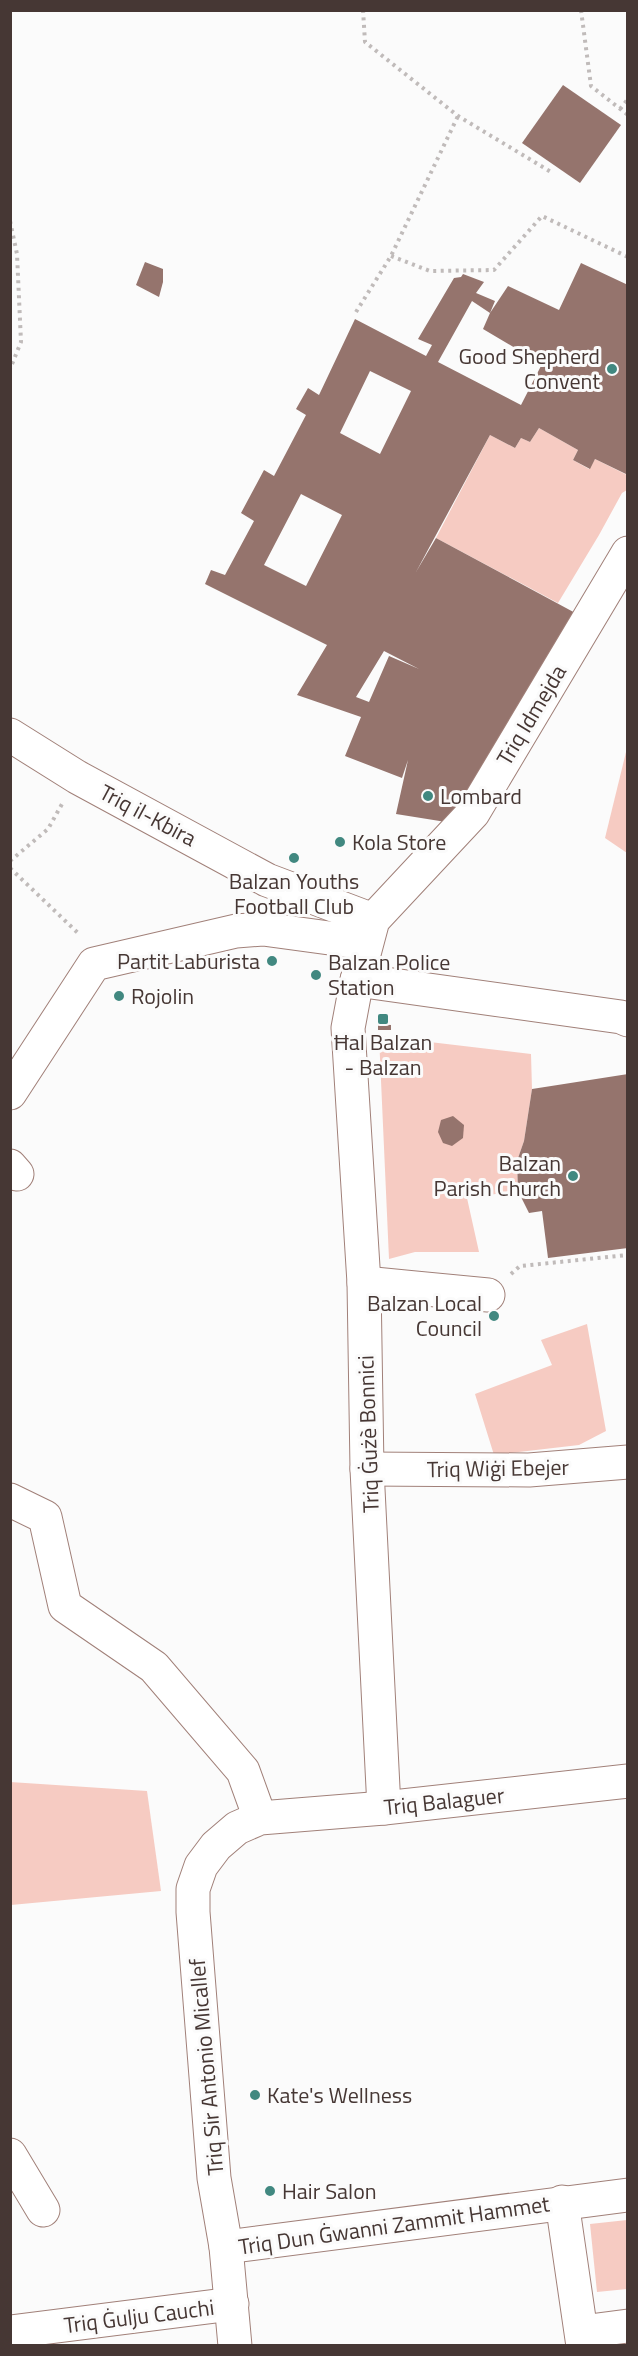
<svg xmlns="http://www.w3.org/2000/svg" width="638" height="2356" font-family="'Titillium Web',sans-serif">
	<style>
		.green { fill: #f6cbc2 }
		.building { fill: #95746d; fill-rule: evenodd }
		.lines { fill: none; stroke-linecap: round; stroke-linejoin: round }
		.minor-casing { stroke: #a18079; stroke-width: 35 }
		.path { stroke: #c0bbba; stroke-width: 4; stroke-dasharray: 3 4.5; stroke-linecap: butt }
		.minor { stroke: #fff; stroke-width: 33 }
		.poi-dot { fill: #418880; stroke: #fbfbfb; stroke-width: 2 }
		.labels { text-anchor: middle; dominant-baseline: central; stroke-width: 6; stroke-linejoin: round; paint-order: stroke }
		.poi-label { font-size: 22px; fill: #463734; stroke: #fbfbfb; text-anchor: start }
		.street-label { font-size: 22px; fill: #463734; stroke: #fbfbfb }
	</style>
	<rect width="100%" height="100%" fill="#fbfbfb"/>
	<!-- green -->
	<g class="green">
		<path d="M539,428L578,450L573,460L589,469L595,459L627,475V490L622,493L599,535L558,603L436,538L490,435L515,448L521,438L530,442Z"/>
		<path d="M627,748V853L605,838Z"/>
		<path d="M379,1036L531,1054L532,1089L524,1141L517,1161L518,1191L467,1198L479,1252H415L389,1259Z"/>
		<path d="M587,1324L606,1431L579,1445L494,1455L475,1394L552,1365L541,1340Z"/>
		<path d="M10,1782L147,1791L161,1891L11,1905Z"/>
		<path d="M627,2220V2289L597,2292L590,2224Z"/>
	</g>
	<!-- building -->
	<g class="building">
		<path d="M563,85L621,125L580,183L522,143Z"/>
		<path d="M145,262L163,269V282L159,297L136,285Z"/>
		<path d="M581,263L628,285V475L595,459L590,469L573,460L578,450L539,428L530,442L521,438L515,448L490,435L416,572L436,538L579,615L495,765L446,822L396,814L408,760L402,778L345,756L361,717L297,695L327,645L205,584L211,570L225,575L254,521L241,513L264,470L274,476L306,415L296,409L308,388L319,395L355,319L426,356L432,345L418,339L454,278L461,277L463,274L484,282L476,293L495,301L490,313L472,301L438,362L521,405L542,364L483,329L490,313L508,286L559,310ZM370,371L411,391L380,454L340,433ZM301,494L342,515L306,586L264,565ZM384,651L419,669L389,656L369,702L356,697Z"/>
		<path d="M378,1024L391,1025V1030H378Z"/>
		<path d="M628,1074V1248L548,1258L542,1211L529,1213L518,1191L517,1161L524,1141L532,1089Z"/>
		<path d="M453,1116L464,1125L463,1138L452,1146L443,1143L438,1132L441,1120Z"/>
	</g>
	<g class="lines">
		<defs>
			<g id="minor">
				<path d="M10,735L77,777L267,880L373,920"/>
				<path d="M357,980L621,1017L628,1020"/>
				<path d="M10,1093L94,964L236,931L263,929L366,943"/>
				<path d="M10,1166L17,1174"/>
				<path d="M364,1283L488,1295"/>
				<path d="M367,1469L529,1470L628,1462"/>
				<path d="M10,1500L45,1517L65,1606L154,1667L243,1771L260,1818"/>
				<path d="M384,1808L367,1469L364,1283L348,1028L357,980L373,920L473,813L628,553"/>
				<path d="M10,2155L43,2210"/>
				<path d="M562,2202L583,2346"/>
				<path d="M226,2247L628,2195"/>
				<path d="M10,2332L232,2304"/>
				<path d="M582,2332L628,2326"/>
				<path d="M235,2346L226,2247L214,2178L193,1912V1889L201,1866L216,1846L237,1828L260,1818L384,1808L628,1781"/>
			</g>
		</defs>
		<!-- minor casing -->
		<use href="#minor" class="minor-casing"/>
		<!-- path -->
		<g class="path">
			<path d="M363,10L365,42L458,116L551,172"/>
			<path d="M581,10L591,86L628,115"/>
			<path d="M620,109L628,99"/>
			<path d="M10,221L17,254L21,342L10,369"/>
			<path d="M391,256L430,271L494,270L542,216L628,257"/>
			<path d="M356,312L391,256L458,116"/>
			<path d="M10,861L48,829L62,804"/>
			<path d="M10,868L80,935"/>
			<path d="M511,1274L520,1266L628,1255"/>
		</g>
		<!-- minor -->
		<use href="#minor" class="minor"/>
	</g>
	<!-- markers -->
	<g class="poi-dot">
		<circle cx="612" cy="369" r="6"/>
		<circle cx="428" cy="796" r="6"/>
		<circle cx="340" cy="842" r="6"/>
		<circle cx="294" cy="858" r="6"/>
		<circle cx="272" cy="961" r="6"/>
		<circle cx="316" cy="975" r="6"/>
		<circle cx="119" cy="996" r="6"/>
		<rect x="377" y="1013" width="12" height="12" rx="3"/>
		<circle cx="573" cy="1176" r="6"/>
		<circle cx="494" cy="1316" r="6"/>
		<circle cx="255" cy="2095" r="6"/>
		<circle cx="270" cy="2191" r="6"/>
	</g>
	<g class="labels">
		<!-- poi labels -->
		<g class="poi-label">
			<text x="600" y="356" text-anchor="end">Good Shepherd<tspan x="600" dy="25">Convent</tspan></text>
			<text x="440" y="796">Lombard</text>
			<text x="352" y="842">Kola Store</text>
			<text x="294" y="881" text-anchor="middle">Balzan Youths<tspan x="294" dy="25">Football Club</tspan></text>
			<text x="260" y="961" text-anchor="end">Partit Laburista</text>
			<text x="328" y="962">Balzan Police<tspan x="328" dy="25">Station</tspan></text>
			<text x="131" y="996">Rojolin</text>
			<text x="383" y="1042" text-anchor="middle">Ħal Balzan<tspan x="383" dy="25">- Balzan</tspan></text>
			<text x="561" y="1163" text-anchor="end">Balzan<tspan x="561" dy="25">Parish Church</tspan></text>
			<text x="482" y="1303" text-anchor="end">Balzan Local<tspan x="482" dy="25">Council</tspan></text>
			<text x="267" y="2095">Kate's Wellness</text>
			<text x="282" y="2191">Hair Salon</text>
		</g>
		<!-- street labels -->
		<g class="street-label">
			<text transform="translate(531 715) rotate(-59)">Triq Idmejda</text>
			<text transform="translate(148 815) rotate(28)">Triq il-Kbira</text>
			<text transform="translate(368 1434) rotate(-92)">Triq Ġużè Bonnici</text>
			<text transform="translate(498 1468) rotate(-1)">Triq Wiġi Ebejer</text>
			<text transform="translate(444 1801) rotate(-6)">Triq Balaguer</text>
			<text transform="translate(206 2067) rotate(-95)">Triq Sir Antonio Micallef</text>
			<text transform="translate(394 2225) rotate(-8)">Triq Dun Ġwanni Zammit Hammet</text>
			<text transform="translate(139 2316) rotate(-7)">Triq Ġulju Cauchi</text>
		</g>
	</g>
	<!-- border -->
	<rect width="638" height="2356" fill="none" stroke="#463734" stroke-width="24"/>
</svg>
